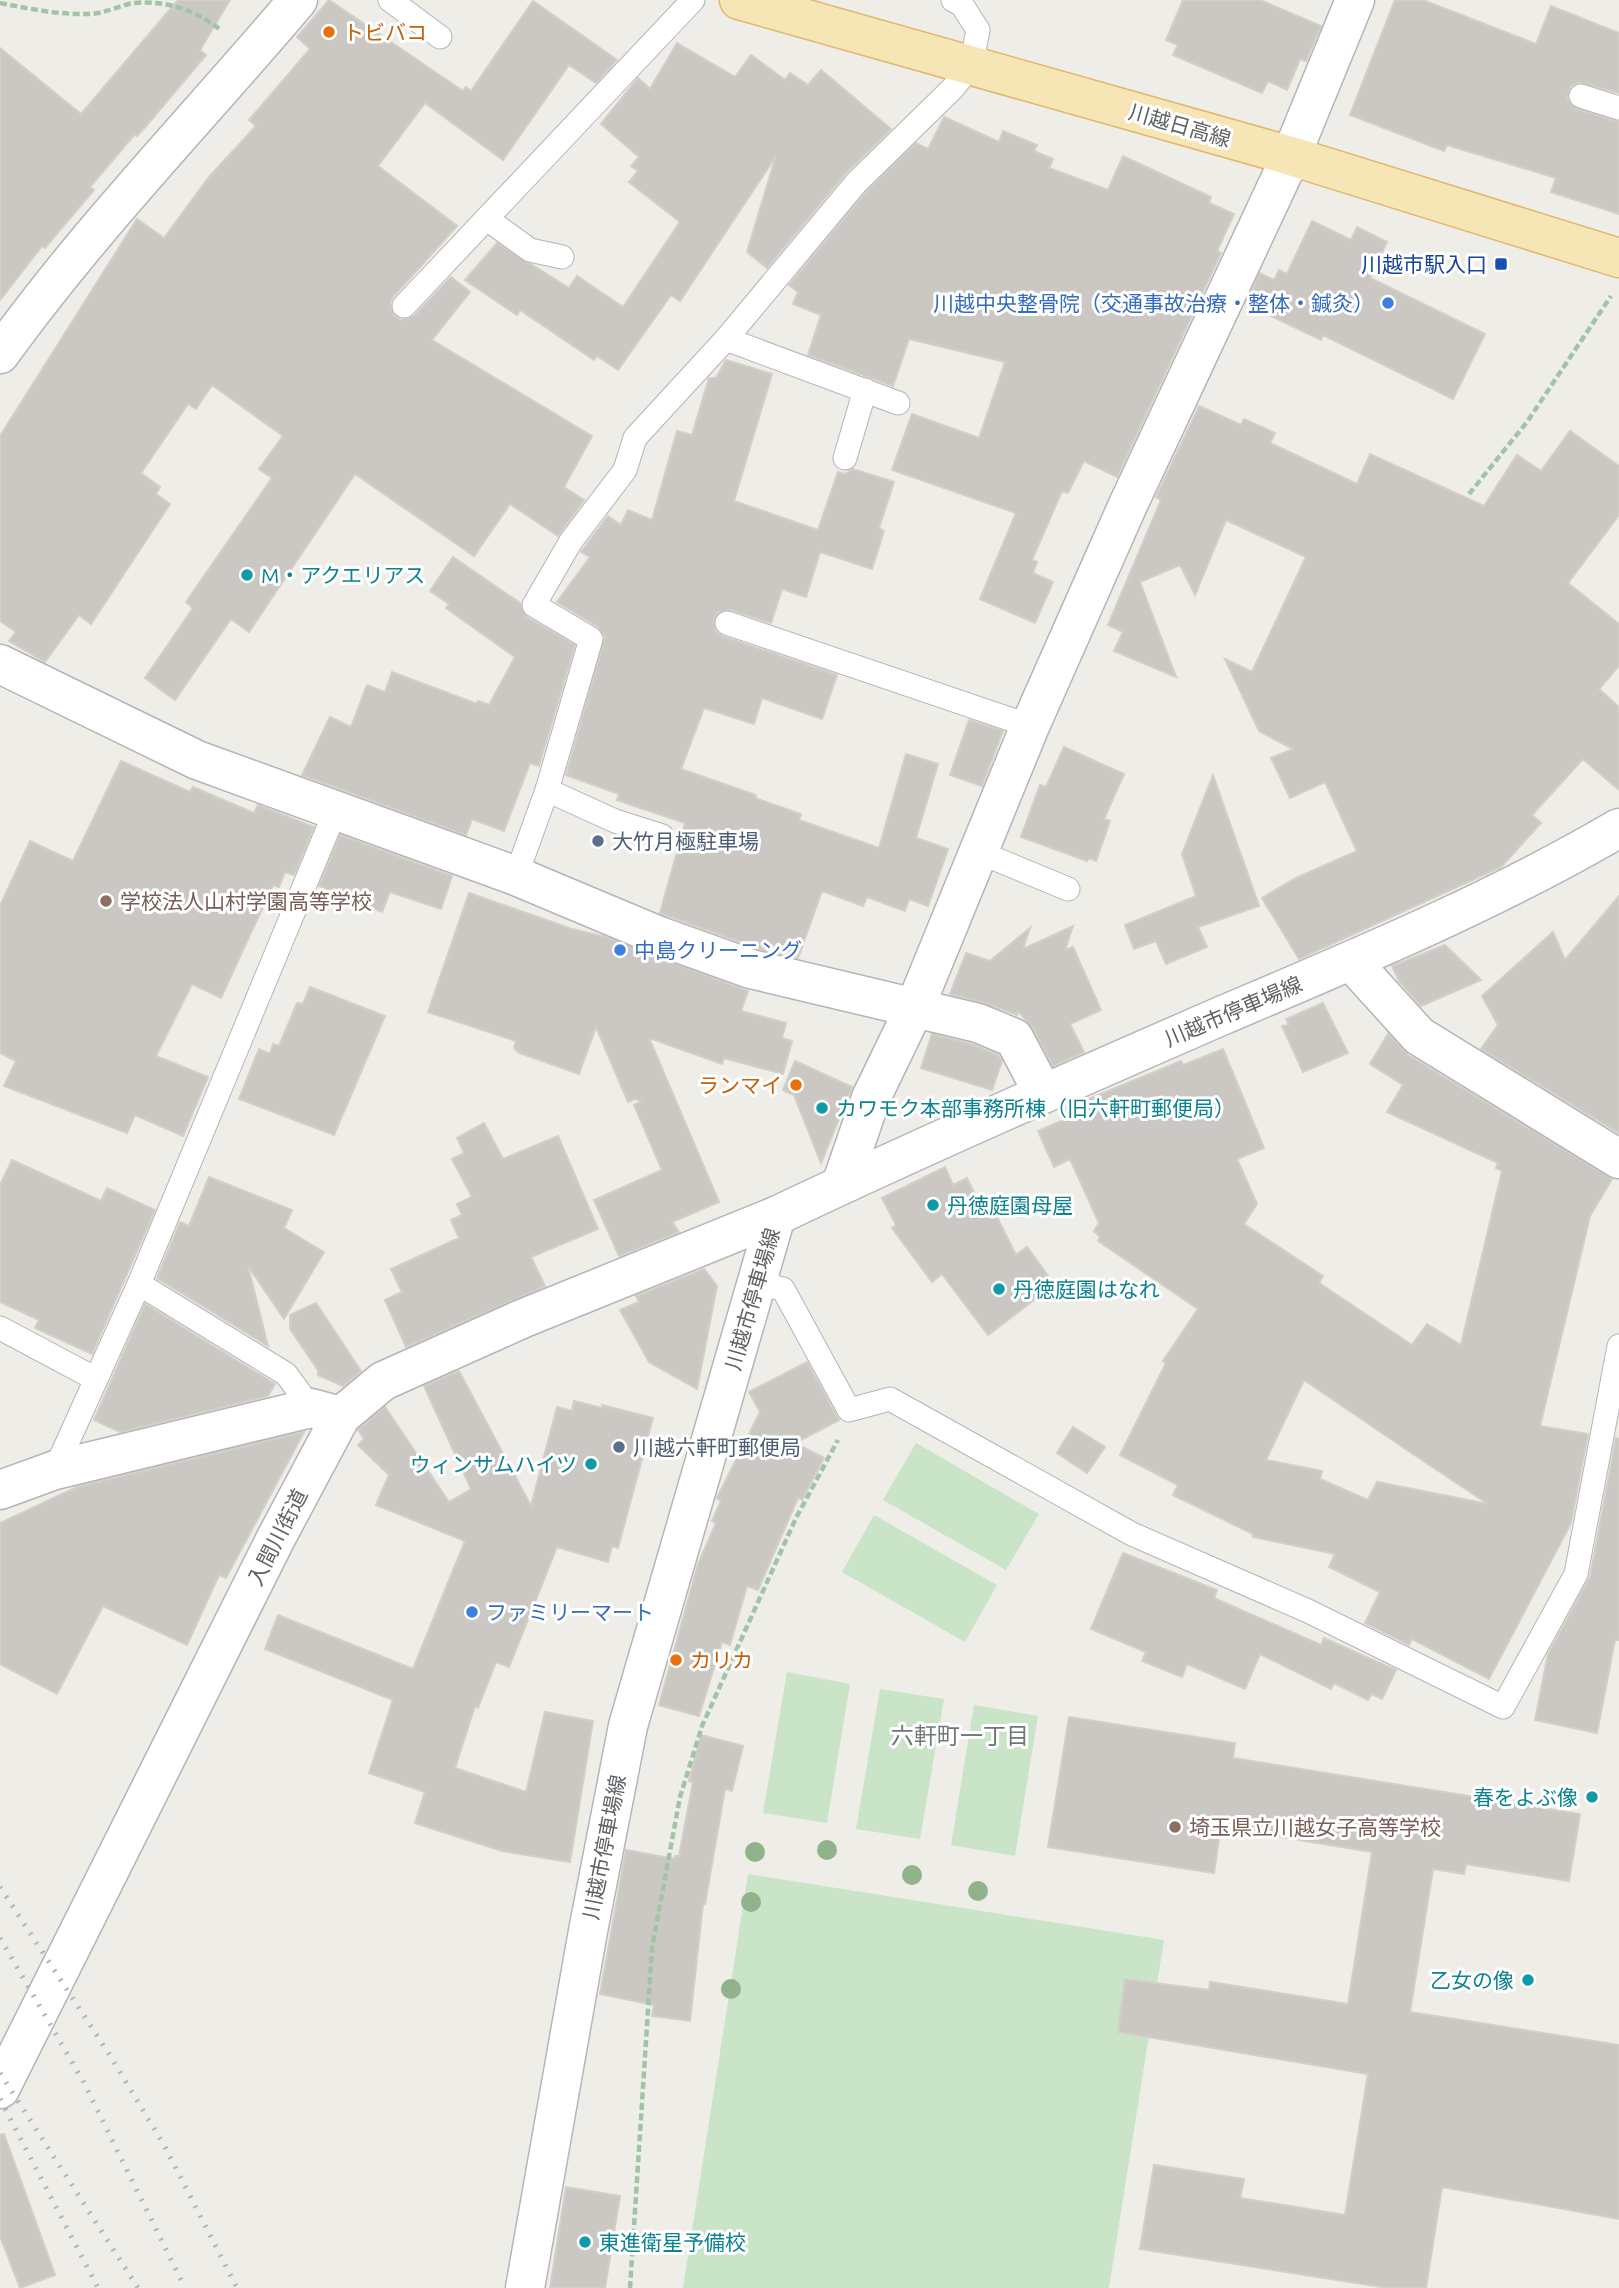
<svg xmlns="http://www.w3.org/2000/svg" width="1619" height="2288" font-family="Ubuntu,'Noto Sans JP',sans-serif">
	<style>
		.green { fill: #cae4c7 }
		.building { fill: #cbc8c4; stroke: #d3cec6; stroke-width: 2; fill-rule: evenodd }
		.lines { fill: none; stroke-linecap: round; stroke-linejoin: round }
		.service-casing { stroke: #b2b5b8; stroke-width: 25 }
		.minor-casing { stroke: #b2b5b8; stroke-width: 41 }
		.tertiary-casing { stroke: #b2b5b8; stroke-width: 41 }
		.secondary-casing { stroke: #b4b7ba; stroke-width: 41 }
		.primary-casing { stroke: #e3b66d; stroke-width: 41 }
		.path { stroke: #a1c4a7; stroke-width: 4.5; stroke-dasharray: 7 3.5; stroke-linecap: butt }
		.service { stroke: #fff; stroke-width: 23 }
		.minor { stroke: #fff; stroke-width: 38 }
		.tertiary { stroke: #fff; stroke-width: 38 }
		.secondary { stroke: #fff; stroke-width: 38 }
		.primary { stroke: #f7e6b5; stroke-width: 38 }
		.rail { stroke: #b3b4b4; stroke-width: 5; stroke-dasharray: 2 9; stroke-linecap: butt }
		.tree { fill: #90b38c }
		.food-dot { fill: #e8710a; stroke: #fff; stroke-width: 2.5 }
		.transit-dot { fill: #1a4fb4; stroke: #fff; stroke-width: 2.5 }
		.shop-dot { fill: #3f7fe0; stroke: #fff; stroke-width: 2.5 }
		.culture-dot { fill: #0f9aa8; stroke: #fff; stroke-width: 2.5 }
		.service-dot { fill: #5c6f8a; stroke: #fff; stroke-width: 2.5 }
		.education-dot { fill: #8d6e63; stroke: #fff; stroke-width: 2.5 }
		.labels { text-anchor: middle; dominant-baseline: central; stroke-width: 6; stroke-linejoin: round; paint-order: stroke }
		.food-label { font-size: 21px; fill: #c56008; stroke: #fff; text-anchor: start }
		.street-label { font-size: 21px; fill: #5f6366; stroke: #fff }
		.transit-label { font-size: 21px; fill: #164399; stroke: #fff; text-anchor: end }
		.shop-label { font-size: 21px; fill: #366cbe; stroke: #fff; text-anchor: start }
		.culture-label { font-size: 21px; fill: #0d838f; stroke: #fff; text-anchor: start }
		.service-label { font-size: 21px; fill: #4e5e75; stroke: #fff; text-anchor: start }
		.education-label { font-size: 21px; fill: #785e54; stroke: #fff; text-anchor: start }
		.neighbourhood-label { font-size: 23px; fill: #707578; stroke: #fff }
	</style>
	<rect width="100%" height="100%" fill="#efede8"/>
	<!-- green -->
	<g class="green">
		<path d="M916,1443L1039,1514L1006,1570L883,1500Z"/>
		<path d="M874,1515L997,1585L965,1642L842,1572Z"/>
		<path d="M787,1672L850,1684L827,1823L763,1813Z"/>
		<path d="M880,1689L944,1699L920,1839L856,1829Z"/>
		<path d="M974,1705L1038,1716L1015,1856L951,1845Z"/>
		<path d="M748,1874L1164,1940L1109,2288H683Z"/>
	</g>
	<!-- building -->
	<g class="building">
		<path d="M178,0H230L200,50L206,55L147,125L137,136L135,134L90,187L94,190L45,248L42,246L0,300V48L81,114Z"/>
		<path d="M329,0L463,91L466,87L471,91L533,1L617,60L596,83L569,65L503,160L425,103L378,166L457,226L393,297L390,303L394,316L401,320L414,316L451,277L470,292L432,340L592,436L564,487L584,500L558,536L510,504L474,556L355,474L249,632L231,619L175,700L145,678L193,608L186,602L272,478L259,469L283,436L212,385L196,409L188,404L141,473L160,487L156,494L170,504L91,624L79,615L45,662L9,641L16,632L0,621V436L137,219L164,238L209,177L256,126L249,120L310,49L297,37Z"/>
		<path d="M1183,0H1260L1321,26L1306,61L1300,59L1287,90L1268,81L1262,93L1173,55L1178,45L1166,40Z"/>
		<path d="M1395,0H1423L1536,44L1551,6L1619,33V93L1579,82L1571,86L1567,98L1577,109L1619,122V214L1551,192L1556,178L1447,145L1444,151L1350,115Z"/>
		<path d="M677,43L735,77L751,55L785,80L790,73L808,85L821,70L891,129L845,174L767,268L747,252L776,156L680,301L671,295L618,370L597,356L594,360L520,310L517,315L465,280L497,243L569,288L577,276L623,307L680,222L629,182L638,171L631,166L639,157L601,124L638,78L650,89Z"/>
		<path d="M944,117L999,142L1003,131L1037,145L1034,151L1053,159L1049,168L1108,190L1123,156L1211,197L1209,203L1234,214L1217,251L1221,253L1117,477L1084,461L1068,493L1062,491L1032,560L1037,562L1033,573L1053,582L1035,623L980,599L1016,513L892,470L912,414L979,438L1005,362L909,339L893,386L808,355L821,315L793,304L798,292L789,285L866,192L916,143L928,149Z"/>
		<path d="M1312,221L1351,240L1357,227L1387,242L1370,278L1485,334L1453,399L1323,335L1321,340L1246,304L1260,273L1274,280L1279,270L1287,274Z"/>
		<path d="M726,360L772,374L734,501L818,530L838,472L845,474L853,469L894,482L879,528L884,531L872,569L820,552L806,597L782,589L771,623L731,610L718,612L714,619L716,632L722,636L837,675L822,719L762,698L754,724L704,708L681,769L756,795L755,798L801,814L799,820L879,848L906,754L938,764L916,838L948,849L928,906L909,899L905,911L867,897L863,906L822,891L798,958L757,948L660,913L685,823L617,800L619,794L566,775L605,637L598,627L557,602L590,557L581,552L608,516L621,525L628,510L652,520L677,431L692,435L709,378H716Z"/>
		<path d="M1199,406L1241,425L1244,419L1275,433L1270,443L1357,484L1370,454L1484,506L1517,455L1541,471L1570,431L1619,466V515L1568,583L1619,624V666L1599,689L1619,707V790L1583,759L1532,815L1541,823L1501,867L1299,959L1262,898L1294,879L1357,851L1325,782L1290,798L1271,758L1293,749L1259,731L1225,659L1252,672L1306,557L1226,520L1195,595L1180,565L1140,582L1176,677L1114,651L1123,632L1108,625L1161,500L1156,497Z"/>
		<path d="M453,557L520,603L527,617L575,645L539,766L530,763L504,831L472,819L466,835L302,775L330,717L351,727L367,685L385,692L392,672L477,704L478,701L489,705L515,657L446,608L449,604L430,591Z"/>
		<path d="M969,720L1003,731L982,786L950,775Z"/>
		<path d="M1064,747L1124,774L1104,819L1110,821L1096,861L1089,858L1087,861L1021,837L1040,785L1046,787Z"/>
		<path d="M121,761L190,792L193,787L254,813L258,805L314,827L294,875L285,872L279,887L273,885L221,998L192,984L156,1056L208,1077L183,1136L135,1115L127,1133L4,1086L16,1061L0,1053V906L30,841L73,861Z"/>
		<path d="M1213,775L1259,906L1198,927L1207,947L1166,964L1156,941L1134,949L1125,925L1196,896L1182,854Z"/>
		<path d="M340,835L452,876L441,909L390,892L382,912L319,886Z"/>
		<path d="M469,893L572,929L606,937L748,991L741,1011L786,1023L782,1038L792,1041L783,1074L724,1058L722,1064L649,1038L719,1202L672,1222L679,1232L619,1256L594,1200L662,1170L634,1105L642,1101L635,1099L628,1102L596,1027L579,1074L519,1053L514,1048L516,1041L428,1012Z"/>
		<path d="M1619,896V1133L1481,1049L1498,1025L1482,996L1553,932L1565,960Z"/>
		<path d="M1073,926L1065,950L1073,947L1101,1010L1070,1024L1084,1052L1053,1066L1033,1028L1018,1011L1017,1015L983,1002L950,994L966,953L990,961L1030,928L1023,949Z"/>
		<path d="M1445,945L1481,980L1421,1006L1399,981L1392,966Z"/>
		<path d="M310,987L385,1016L334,1135L239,1099L259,1049L270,1054L273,1044L279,1046L297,1003L303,1004Z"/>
		<path d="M1323,1003L1348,1053L1303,1072L1282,1026L1289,1025L1286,1019Z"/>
		<path d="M932,1034L971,1044L998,1055L1002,1061L992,1090L921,1068Z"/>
		<path d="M1388,1034L1408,1055L1612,1179L1590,1216L1540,1426L1588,1434L1571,1523L1489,1679L1412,1639L1409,1645L1365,1623L1380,1592L1329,1567L1335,1554L1253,1537V1534L1173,1495L1178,1485L1120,1455L1166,1363L1163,1361L1198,1309L1098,1241L1100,1237L1094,1231L1099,1223L1070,1159L1054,1167L1038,1131L1068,1118L1064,1109L1181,1061L1183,1065L1223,1049L1264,1148L1237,1159L1257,1204L1244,1224L1323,1276L1319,1283L1412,1345L1427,1324L1461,1345L1502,1171L1496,1168L1498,1163L1387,1112L1403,1085L1370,1064ZM1304,1380L1407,1450L1488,1504L1377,1482L1368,1500L1320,1479L1322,1471L1266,1460Z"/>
		<path d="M795,1061L852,1087L821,1163L794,1095L783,1090Z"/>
		<path d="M484,1123L503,1159L558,1136L598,1229L531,1257L545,1286L406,1347L385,1300L402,1292L391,1269L459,1238L451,1220L462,1215L457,1204L472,1197L452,1159L464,1153L457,1138Z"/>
		<path d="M12,1160L101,1201L107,1188L155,1210L92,1354L35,1328L39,1320L0,1302V1185Z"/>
		<path d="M945,1167L953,1185L967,1178L986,1217L995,1213L1016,1255L1027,1247L1051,1280L1042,1287L1046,1291L988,1335L942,1274L932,1282L892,1228L896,1225L882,1198Z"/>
		<path d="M209,1177L292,1210L284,1228L324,1252L284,1319L248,1266L268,1346L157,1278L180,1222L189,1226Z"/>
		<path d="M704,1269L717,1286L697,1389L649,1362L620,1310L639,1302L636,1296Z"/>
		<path d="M316,1303L361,1371L343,1386L318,1375V1370L290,1329V1315Z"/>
		<path d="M145,1304L275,1384L268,1396L120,1432L94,1420Z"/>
		<path d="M807,1362L839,1420L795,1443L824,1458L802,1500L798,1498L758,1590L747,1586L730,1645L722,1642L699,1716L659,1705L698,1564L716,1523L712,1521L721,1501L717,1498L760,1412L749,1392Z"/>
		<path d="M459,1371L531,1506L557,1407L572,1411L574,1401L602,1408V1405L653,1418L618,1548L612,1546L608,1562L557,1547L509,1667L496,1662L478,1708L475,1706L455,1768L526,1792L545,1712L593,1721L570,1862L502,1851L415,1823L425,1792L369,1773L393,1700L265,1649L278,1615L413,1669L465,1541L376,1505L389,1475L358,1445L364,1439L358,1430L385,1407L449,1502L471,1489L424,1386Z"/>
		<path d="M1073,1427L1105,1447L1087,1473L1057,1453Z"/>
		<path d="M304,1432L226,1578L219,1575L187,1645L103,1606L57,1694L0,1664V1523L77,1487Z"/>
		<path d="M1616,1438L1619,1439V1640H1615L1597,1733L1535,1720L1548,1654L1590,1577Z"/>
		<path d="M1123,1553L1217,1590L1214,1598L1321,1645L1324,1638L1396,1670L1382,1699L1372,1694L1368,1700L1334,1683L1331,1689L1260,1654L1245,1689L1187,1664L1182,1677L1142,1661L1146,1652L1091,1629Z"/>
		<path d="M1069,1717L1235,1743L1233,1758L1580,1814L1569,1881L1466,1864L1464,1874L1433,1869L1410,2012L1619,2045V2219L1442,2187L1426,2288H1388L1140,2249L1154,2165L1244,2179L1240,2198L1345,2215L1368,2074L1118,2032L1125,1979L1209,1990L1210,1982L1348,2004L1372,1852L1238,1830L1237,1834L1220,1831L1214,1873L1048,1847Z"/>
		<path d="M701,1735L743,1746L732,1791L725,1789L705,1904H703L690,2021L652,2016L654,2005L600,1994L626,1850L675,1859V1856H679L693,1782L689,1781Z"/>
		<path d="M4,2134L55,2275L20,2288L0,2236V2135Z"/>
		<path d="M566,2187L620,2196L605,2288H550Z"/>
	</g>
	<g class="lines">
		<defs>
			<g id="service">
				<path d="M390,0L440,37"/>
				<path d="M1581,96L1619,108"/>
				<path d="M487,219L530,250L562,257"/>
				<path d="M404,306L693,0"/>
				<path d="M726,339L898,403"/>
				<path d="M845,458L865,390"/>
				<path d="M727,623L1030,726"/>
				<path d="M547,790L615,821L662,836"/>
				<path d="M981,853L1068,889"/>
				<path d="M516,876L547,790L591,639L534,605L571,541L625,470L635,438L726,339L856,183L953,88L971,66L978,30L962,5L953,0"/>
				<path d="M756,1283L783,1289L849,1410L890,1399L1132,1534L1308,1611L1503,1707L1576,1574L1619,1346"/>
				<path d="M139,1284L286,1374L311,1408"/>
				<path d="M0,1328L94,1378"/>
				<path d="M55,1470L139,1284L335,812"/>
			</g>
			<g id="minor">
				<path d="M1291,156L1355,0"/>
				<path d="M0,354C90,229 199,117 298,0"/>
				<path d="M0,664L197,760L516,876L659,936L751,969L978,1023L1014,1038L1043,1093"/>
				<path d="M1351,961L1419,1036L1619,1159"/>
				<path d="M0,1490L55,1470L311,1408L341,1416"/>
				<path d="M0,2089L276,1538L341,1416L383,1381L524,1318L776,1216"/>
			</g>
			<path id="tertiary" d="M841,1185L871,1098L915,1007L1030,726L1127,507L1291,156"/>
			<path id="secondary" d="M525,2288L588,1931L628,1726L776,1216C923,1146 1072,1081 1221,1016C1355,959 1493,902 1619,828"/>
			<path id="primary" d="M739,0L1291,156L1619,258"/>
		</defs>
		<!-- service casing -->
		<use href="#service" class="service-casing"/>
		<!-- minor casing -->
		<use href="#minor" class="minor-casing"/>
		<!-- tertiary casing -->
		<use href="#tertiary" class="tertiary-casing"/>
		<!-- secondary casing -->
		<use href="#secondary" class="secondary-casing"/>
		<!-- primary casing -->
		<use href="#primary" class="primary-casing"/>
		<!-- path -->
		<g class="path">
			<path d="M0,3C30,9 60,15 91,14C105,13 119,6 133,3C168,0 194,10 221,30"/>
			<path d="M1469,494L1527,422L1611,296"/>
			<path d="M630,2288L652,1948L680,1797L702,1726L796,1518L838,1440"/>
		</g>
		<!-- service -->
		<use href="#service" class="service"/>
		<!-- minor -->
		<use href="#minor" class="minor"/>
		<!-- tertiary -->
		<use href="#tertiary" class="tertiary"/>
		<!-- secondary -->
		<use href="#secondary" class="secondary"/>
		<!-- primary -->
		<use href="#primary" class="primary"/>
		<!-- rail -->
		<g class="rail">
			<path d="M0,1887L109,2054L164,2145L237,2288"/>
			<path d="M0,1938L83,2081L185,2288"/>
			<path d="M0,2073L138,2288"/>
			<path d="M0,2099L98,2288"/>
		</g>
	</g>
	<!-- trees -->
	<g class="tree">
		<circle cx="827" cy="1850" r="10"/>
		<circle cx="755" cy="1852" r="10"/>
		<circle cx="912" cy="1875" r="10"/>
		<circle cx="978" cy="1891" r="10"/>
		<circle cx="751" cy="1902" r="10"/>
		<circle cx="731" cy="1989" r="10"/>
	</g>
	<!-- markers -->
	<g class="food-dot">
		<circle cx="329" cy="32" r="7"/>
		<circle cx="796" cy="1085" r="7"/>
		<circle cx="676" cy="1660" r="7"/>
	</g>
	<rect class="transit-dot" x="1494" y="257" width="14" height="14" rx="3.5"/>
	<g class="shop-dot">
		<circle cx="1388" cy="303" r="7"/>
		<circle cx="620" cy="950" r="7"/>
		<circle cx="472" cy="1612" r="7"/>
	</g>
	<g class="culture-dot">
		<circle cx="247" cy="575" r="7"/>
		<circle cx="822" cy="1108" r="7"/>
		<circle cx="933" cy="1205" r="7"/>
		<circle cx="999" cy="1289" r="7"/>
		<circle cx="591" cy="1464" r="7"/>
		<circle cx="1592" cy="1797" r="7"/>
		<circle cx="1528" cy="1980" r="7"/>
		<circle cx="585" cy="2242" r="7"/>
	</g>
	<g class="service-dot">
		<circle cx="598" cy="841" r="7"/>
		<circle cx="619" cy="1447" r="7"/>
	</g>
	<g class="education-dot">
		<circle cx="106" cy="901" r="7"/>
		<circle cx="1175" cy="1827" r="7"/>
	</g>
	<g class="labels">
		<!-- food labels -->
		<g class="food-label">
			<text x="343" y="32">トビバコ</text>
			<text x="782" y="1085" text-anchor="end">ランマイ</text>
			<text x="690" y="1660">カリカ</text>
		</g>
		<!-- street labels -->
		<g class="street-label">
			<text transform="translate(1180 125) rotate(16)">川越日高線</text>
			<text transform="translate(1233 1011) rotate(-23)">川越市停車場線</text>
			<text transform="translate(752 1299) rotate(-74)">川越市停車場線</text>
			<text transform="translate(277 1537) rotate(-63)">入間川街道</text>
			<text transform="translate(604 1847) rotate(-79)">川越市停車場線</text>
		</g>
		<!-- transit labels -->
		<g class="transit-label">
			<text x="1487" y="264">川越市駅入口</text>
		</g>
		<!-- shop labels -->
		<g class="shop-label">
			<text x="1374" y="303" text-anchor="end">川越中央整骨院（交通事故治療・整体・鍼灸）</text>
			<text x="634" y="950">中島クリーニング</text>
			<text x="486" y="1612">ファミリーマート</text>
		</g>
		<!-- culture labels -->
		<g class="culture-label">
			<text x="261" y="575">M・アクエリアス</text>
			<text x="836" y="1108">カワモク本部事務所棟（旧六軒町郵便局）</text>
			<text x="947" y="1205">丹徳庭園母屋</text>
			<text x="1013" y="1289">丹徳庭園はなれ</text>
			<text x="577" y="1464" text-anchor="end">ウィンサムハイツ</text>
			<text x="1578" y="1797" text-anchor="end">春をよぶ像</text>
			<text x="1514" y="1980" text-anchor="end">乙女の像</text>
			<text x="599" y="2242">東進衛星予備校</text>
		</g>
		<!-- service labels -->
		<g class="service-label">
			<text x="612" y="841">大竹月極駐車場</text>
			<text x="633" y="1447">川越六軒町郵便局</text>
		</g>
		<!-- education labels -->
		<g class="education-label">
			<text x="120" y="901">学校法人山村学園高等学校</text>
			<text x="1189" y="1827">埼玉県立川越女子高等学校</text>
		</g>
		<!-- neighbourhood labels -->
		<g class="neighbourhood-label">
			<text x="960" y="1735">六軒町一丁目</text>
		</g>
	</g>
</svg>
